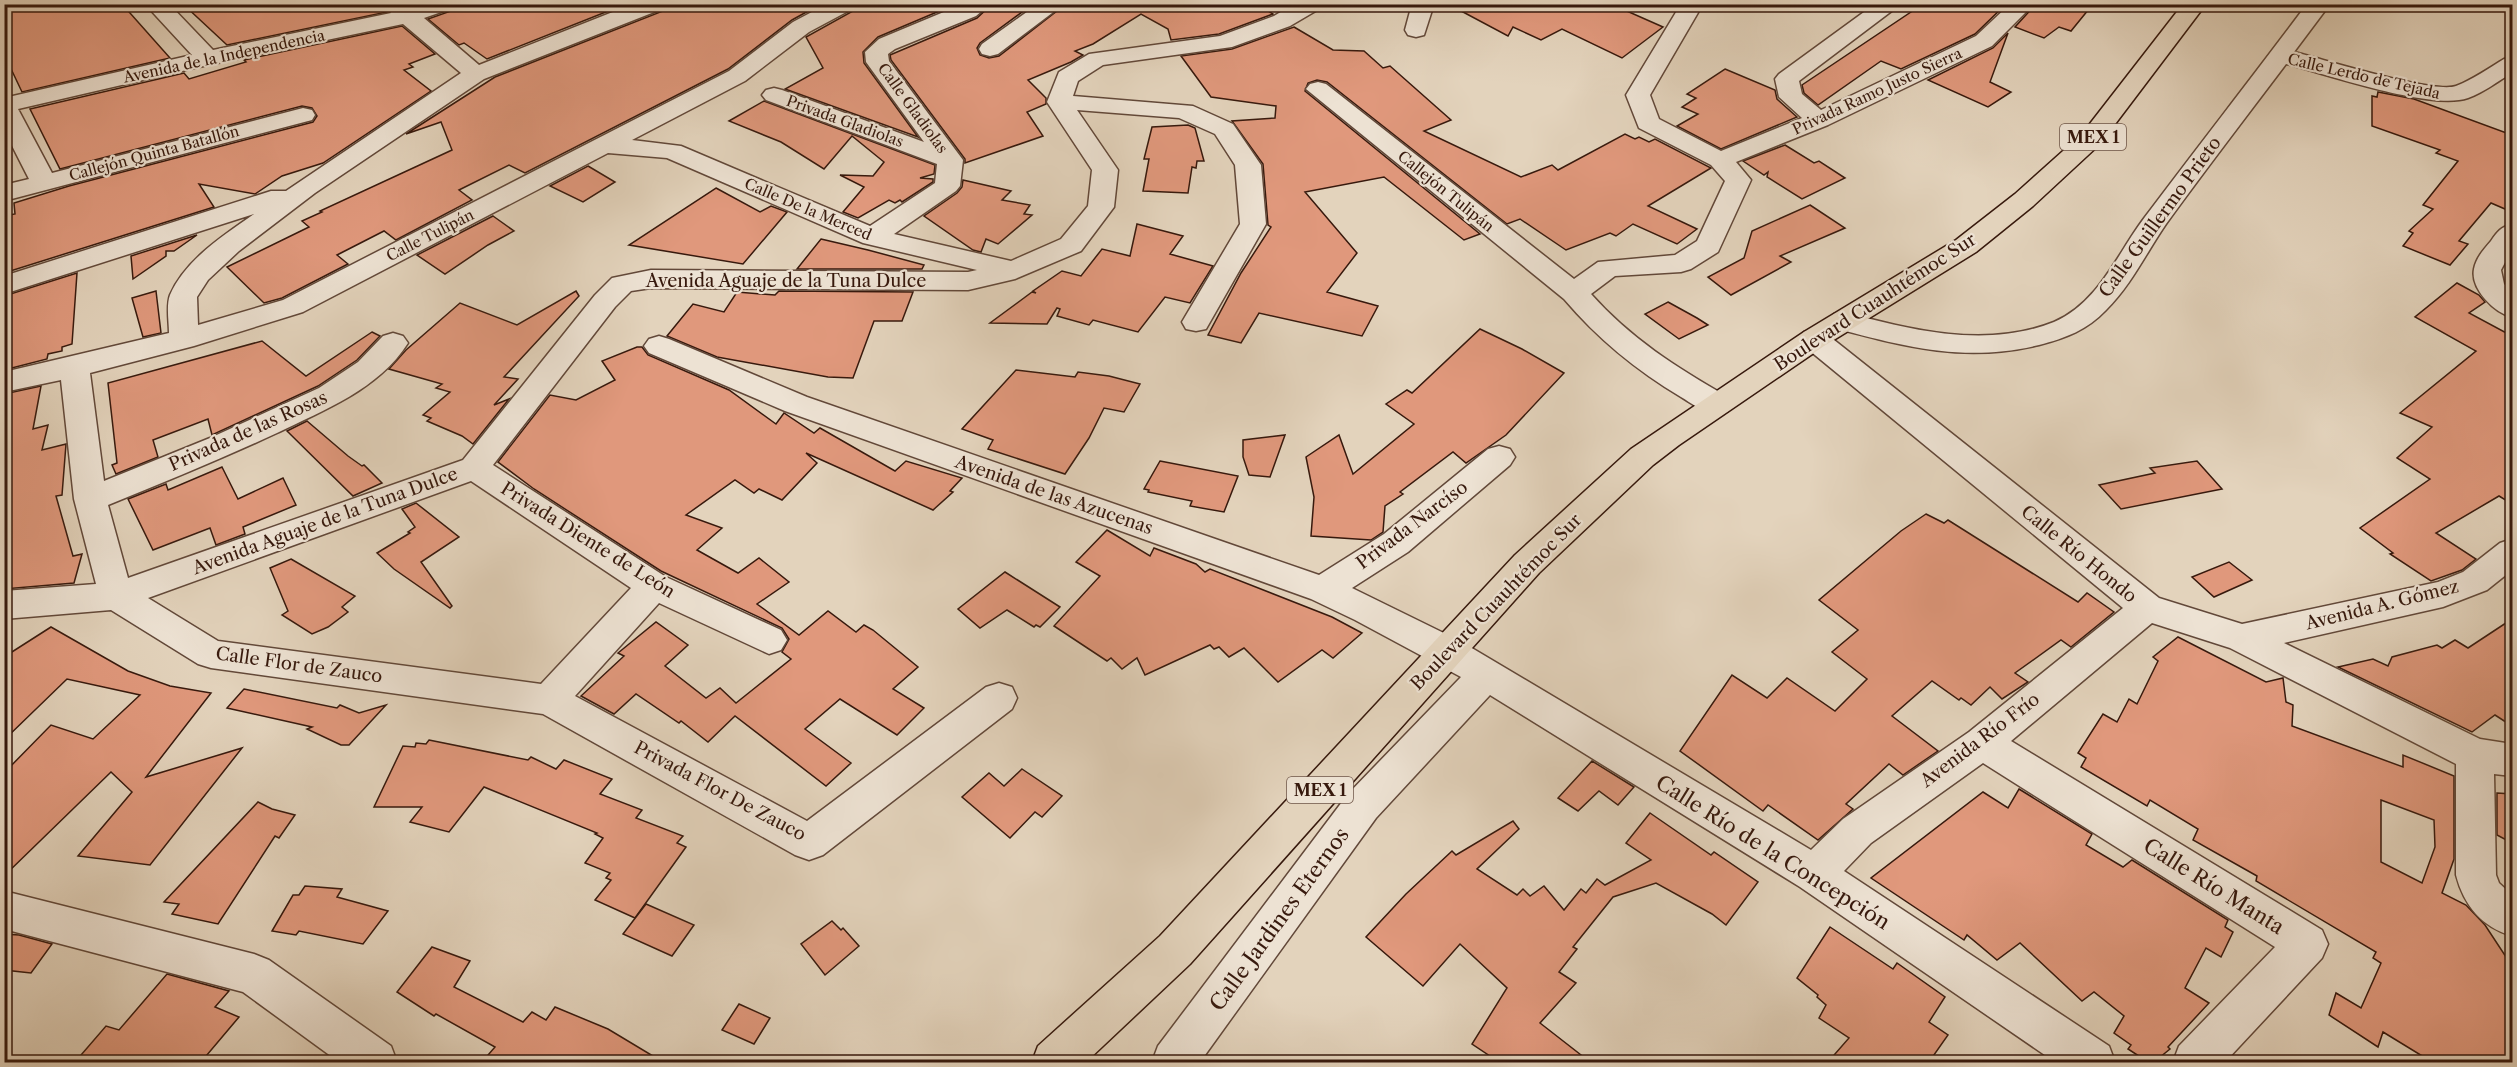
<svg xmlns="http://www.w3.org/2000/svg" width="2517" height="1067" font-family="'Libre Caslon Text',serif">
	<style>
		.building { fill: #e0987c; stroke: #37190d; stroke-width: 1.5; fill-rule: evenodd }
		.lines { fill: none; stroke-linecap: round; stroke-linejoin: round }
		.minor-casing { stroke: #624839; stroke-width: 3 }
		.major-casing { stroke: #37190d; stroke-width: 3 }
		.minor { fill: #ede2d3; fill-rule: evenodd }
		.major { fill: #e3d3bc; fill-rule: evenodd }
		.labels { text-anchor: middle; dominant-baseline: central; stroke-width: 4.5; stroke-linejoin: round; paint-order: stroke }
		.far-street-label { font-size: 15px; fill: #37190d; stroke: #ede2d3 }
		.shield { fill: #ede2d3; stroke: #6e5548; stroke-width: 1.5 }
		.shield-label { font-size: 16px; font-weight: bold; fill: #37190d }
		.street-label { font-size: 18px; fill: #37190d; stroke: #ede2d3 }
		.near-street-label { font-size: 21px; fill: #37190d; stroke: #ede2d3 }
	</style>
	<rect width="100%" height="100%" fill="#e3d3bc"/>
	<filter id="stains"><feTurbulence type="fractalNoise" baseFrequency=".00333" numOctaves="4"/><feColorMatrix values="0 0 0 0 .2 0 0 0 0 .09 0 0 0 0 .02 0 0 0 .5 -.17"/></filter>
	<radialGradient id="worn" r=".72"><stop offset=".6" stop-color="#630" stop-opacity="0"/><stop offset="1" stop-color="#630" stop-opacity=".3"/></radialGradient>
	<!-- building -->
	<g class="building">
		<path d="M4,4H122L170,58L22,92L4,54Z"/>
		<path d="M183,4H382L387,12L227,45Z"/>
		<path d="M455,4H626L487,59L464,43L459,45L428,19L451,11Z"/>
		<path d="M667,4H821L792,20L728,69L525,173L509,165L459,190L472,200L396,240L384,231L337,255L348,264L282,298L264,303L227,267L309,227L302,221L322,212L320,211L452,150L441,122L406,134L495,77L663,11Z"/>
		<path d="M857,4H956L878,37L863,52L864,63L918,137L785,89L823,68L806,37L853,11Z"/>
		<path d="M992,4H1033L980,43L977,48L980,55L989,58L999,56L1066,4H1257L1273,14L1219,34L1171,40L1168,29L1141,14L1093,44L1075,51L1083,55L1071,62L1028,80L1046,98V104L1027,112L1043,136L965,163V159L891,60L890,55L977,18Z"/>
		<path d="M1448,4H1611L1663,27L1622,58L1562,29L1541,40L1513,27L1508,36Z"/>
		<path d="M1923,4H2006L1975,34L1901,69L1881,61L1818,105L1804,93L1802,85Z"/>
		<path d="M2036,4H2093L2071,31L2059,27L2044,38L2015,27Z"/>
		<path d="M402,26L435,54L409,64L413,67L404,70L431,91L323,163L282,176L255,194L199,184L214,207L4,273V216L15,214L14,203L69,186L313,122L317,116L312,108L302,106L60,169L30,109L184,73L189,79L246,62L244,60Z"/>
		<path d="M1294,27L1333,50L1364,51L1383,68L1390,66L1451,120L1424,131L1521,177L1552,165L1558,170L1625,134L1635,139L1639,137L1649,142L1655,139L1711,168L1648,206L1697,229L1677,244L1633,224L1616,236L1610,233L1566,250L1520,219L1507,224L1327,82L1317,80L1308,83L1305,91L1480,234L1464,240L1384,177L1305,192L1357,253L1327,292L1378,306L1362,336L1259,313L1241,343L1208,335L1241,273L1271,227L1268,225L1263,164L1232,121L1275,118L1276,106L1211,97L1181,56L1232,49Z"/>
		<path d="M2008,33L1990,82L2011,92L1988,107L1928,80L1993,48Z"/>
		<path d="M1725,69L1775,90L1777,99L1797,117L1721,149L1677,126L1698,114L1682,107L1696,98L1687,94Z"/>
		<path d="M2378,92L2414,99L2512,135V212L2491,203L2459,241L2468,244L2450,265L2403,246L2413,233L2409,231L2433,209L2423,205L2458,161L2436,153L2440,150L2372,126V96L2377,97Z"/>
		<path d="M764,101L935,165L934,174L920,178L933,179V182L902,202L900,200L895,203L889,200L858,218L843,212L864,187L840,175L873,176L884,162L852,136L824,169L781,142L729,121Z"/>
		<path d="M1188,125L1195,128L1204,161H1197L1196,168L1192,167L1188,193L1143,191L1149,159H1144L1152,127Z"/>
		<path d="M1785,145L1814,163L1819,161L1845,178L1802,199L1767,177L1768,172L1764,175L1743,161Z"/>
		<path d="M588,166L615,182L583,202L550,186Z"/>
		<path d="M963,180L1011,191L1002,200L1030,205L1024,214L1032,215L998,244L986,239L981,252L973,250L924,216L957,193L962,187Z"/>
		<path d="M716,188L760,212L771,206L787,212L743,264L629,245Z"/>
		<path d="M1810,205L1845,228L1780,256L1791,262L1731,295L1708,277L1744,258L1752,231Z"/>
		<path d="M493,216L514,231L488,245L445,274L417,255Z"/>
		<path d="M1137,224L1183,236L1170,254L1213,266L1190,303L1165,297L1138,332L1093,320L1089,325L1057,316L1060,309L1057,308L1047,324L990,323L1032,292L1036,293L1033,291L1062,271L1081,276L1102,249L1130,256Z"/>
		<path d="M197,235L174,251H166V256L133,279L131,256Z"/>
		<path d="M821,239L868,250L924,265L922,269H797Z"/>
		<path d="M77,273L72,344L62,347V351L48,354L47,359L4,370V296Z"/>
		<path d="M2457,283L2479,295L2485,302L2469,313L2512,336V504L2499,496L2436,533L2476,559L2462,570L2431,581L2390,554L2393,553L2360,528L2430,479L2397,458L2432,427L2400,413L2476,351L2415,317Z"/>
		<path d="M156,291L161,333L143,337L132,298Z"/>
		<path d="M576,291L579,296L504,377L518,379L494,405L509,399L473,444L462,436L427,421L431,418L423,415L450,392L436,388L442,384L389,369L406,350L460,303L517,325Z"/>
		<path d="M779,291L913,292L902,321H874L853,378L828,377L717,357L667,336L693,304L724,312L737,292L775,295Z"/>
		<path d="M1668,302L1697,318L1708,325L1679,339L1645,314Z"/>
		<path d="M1480,329L1522,349L1564,373L1506,435L1466,463L1453,452L1400,492L1403,494L1385,506L1383,532L1371,540L1311,536L1314,497L1306,457L1339,435L1353,474L1414,424L1386,404L1407,390L1412,393Z"/>
		<path d="M372,332L380,336L357,360L318,386L212,435L208,419L153,440L158,457L116,474L112,465L117,463L108,383L262,341L306,376Z"/>
		<path d="M637,347H642L648,355L729,390L776,424L784,413L814,433L820,428L895,471L906,461L962,478L950,491L953,492L933,510L806,453L817,463L782,500L759,489L754,493L735,480L686,515L722,528L697,550L738,573L759,558L789,582L757,604L799,635L828,611L856,632L864,625L873,630L918,667L893,689L924,708L897,735L840,699L805,729L851,763L826,786L735,716L708,742L681,721L679,723L636,694L614,714L581,696L624,656L618,653L656,622L688,645L665,666L706,698L720,688L736,703L791,659L782,652L789,639L782,628L661,571L534,489L498,462L550,395L576,400L615,380L602,361Z"/>
		<path d="M1016,370L1075,377L1078,372L1109,376L1140,384L1124,412L1104,408L1089,438L1065,474L988,449L993,440L962,429Z"/>
		<path d="M41,386L33,429L48,425L42,450L66,444L62,495L56,496L73,556L82,554L74,583L4,589V394Z"/>
		<path d="M307,421L348,456L362,466L364,465L382,483L353,496L287,431Z"/>
		<path d="M1285,435L1270,477L1249,475L1243,457V440Z"/>
		<path d="M1160,461L1238,476L1224,512L1190,506L1192,501L1148,492L1149,490L1144,489Z"/>
		<path d="M2197,461L2222,489L2121,509L2099,485L2155,473L2150,468Z"/>
		<path d="M222,467L238,499L283,478L296,505L243,527L245,534L216,545L210,528L153,550L128,499L166,484L168,490Z"/>
		<path d="M416,503L459,537L421,562L452,606L450,608L394,569L377,553L410,533L408,532L415,527L402,509Z"/>
		<path d="M1926,514L1944,523L1948,520L2078,602L2087,593L2114,612L2071,647L2061,640L2015,673L2028,682L2002,699L1990,687L1971,705L1961,698L1959,700L1932,681L1892,716L1938,751L1903,775L1889,764L1846,804L1853,809L1818,840L1768,805L1763,811L1680,751L1732,675L1767,698L1787,678L1835,711L1867,679L1832,652L1858,630L1819,600L1901,531Z"/>
		<path d="M1107,530L1150,556L1154,548L1196,564L1205,572L1210,569L1332,617L1362,633L1333,658L1322,650L1278,682L1244,648L1229,657L1219,647L1214,649L1210,645L1145,675L1137,658L1122,669L1111,658L1107,661L1054,626L1100,576L1076,562Z"/>
		<path d="M291,559L355,596L342,607L348,612L328,627L312,634L282,615L288,611L270,568Z"/>
		<path d="M2229,562L2252,580L2214,597L2192,577Z"/>
		<path d="M1005,572L1060,607L1040,627L1036,625L1034,627L1007,610L980,628L958,609Z"/>
		<path d="M2512,619V726L2495,715L2472,732L2338,667L2373,659L2388,666L2392,657L2437,645L2442,648L2455,640L2468,648Z"/>
		<path d="M51,627L128,671L170,686L211,693L146,777L242,748L150,865L78,856L132,792L111,772L4,876V773L51,725L93,739L140,695L67,679L4,740V657Z"/>
		<path d="M2178,637L2266,682L2283,678L2286,702L2293,705L2292,726L2403,767V755L2454,776V859L2442,893L2466,905L2485,925L2512,966V1062H2432L2383,1032L2378,1047L2329,1015L2336,993L2361,1008L2381,963L2373,958L2376,952L2256,881L2257,876L2193,840L2198,829L2150,800L2147,806L2081,767L2086,758L2078,753L2103,714L2117,722L2129,699L2137,704L2158,661L2153,657ZM2381,800L2434,820L2435,847L2422,883L2381,862Z"/>
		<path d="M244,689L337,708L340,705L359,713L386,705L349,745H341L307,729L312,727L227,708Z"/>
		<path d="M429,740L528,760L531,757L556,769L564,760L612,779L600,794L642,810L636,818L683,836L677,843L686,847L635,918L595,900L611,880L606,878L610,873L585,863L603,838L595,834L597,833L484,787L449,832L410,822L422,807H374L403,746L415,747L416,743L426,744Z"/>
		<path d="M1592,761L1634,787L1618,805L1599,791L1578,811L1558,798Z"/>
		<path d="M1022,769L1062,796L1042,817L1035,812L1010,838L962,797L989,773L1004,786Z"/>
		<path d="M2019,789L2092,834L2086,845L2123,867L2132,860L2228,920L2225,927L2233,932L2221,957L2206,948L2185,988L2209,1003L2168,1047L2170,1049L2154,1062H2148L2128,1049L2131,1045L2114,1033L2124,1016L2094,992L2082,1001L2020,943L1997,960L1967,935L1964,940L1871,878L1983,792L2008,808Z"/>
		<path d="M2497,793L2512,794V843L2497,835Z"/>
		<path d="M258,802L272,809L295,815L279,838L275,836L218,924L172,914L179,904L164,902Z"/>
		<path d="M1650,813L1711,855L1714,852L1758,882L1726,925L1712,914L1656,883L1613,897L1573,947L1577,949L1559,972L1576,983L1540,1023L1590,1062H1499L1472,1044L1507,988L1460,944L1423,986L1366,937L1406,894L1452,851L1456,855L1513,821L1519,829L1477,869L1517,895L1523,889L1530,896L1544,886L1564,910L1581,889L1586,893L1597,879L1605,885L1651,860L1626,843Z"/>
		<path d="M305,886L342,889L337,897L388,911L363,944L299,931L296,935L272,931L293,895H299Z"/>
		<path d="M646,904L694,925L672,956L623,934Z"/>
		<path d="M832,921L841,930L843,928L859,946L825,975L801,944Z"/>
		<path d="M1830,927L1893,969L1897,963L1945,997L1929,1022L1948,1035L1929,1062H1828L1849,1038L1819,1018L1826,1005L1817,997L1818,995L1797,978Z"/>
		<path d="M4,934L19,935L52,944L31,973L4,970Z"/>
		<path d="M432,947L470,961L454,987L523,1022L532,1012L546,1020L555,1007L608,1029L663,1062H482L495,1047L436,1014L434,1016L397,992Z"/>
		<path d="M167,974L229,991L215,1007L239,1017L201,1062H75L106,1026L119,1030Z"/>
		<path d="M739,1004L770,1018L754,1044L722,1030Z"/>
	</g>
	<g class="lines">
		<defs>
			<g id="minor">
				<path d="M145,4H169L213,50L391,13L384,4H408L411,7L420,4H453L450,9L424,18L479,65L633,4H665L662,9L484,79L315,193L239,251L208,280L197,297L198,325L283,300L729,71L793,22L827,4H855L852,9L809,32L745,81L632,140L681,146L870,226L935,183L937,164L766,100L762,95L766,90L774,88L782,90L924,142L866,62L865,52L879,39L963,4H990L976,16L895,49L888,54L889,61L963,160L960,186L956,191L894,234L1011,261L1061,239L1088,206L1092,170L1047,102L1059,72L1089,54L1220,36L1274,16L1294,4H1322L1319,9L1290,26L1232,47L1103,65L1078,81L1073,96L1193,106L1233,124L1261,165L1266,224L1206,329L1196,331L1186,329L1182,322L1240,224L1235,165L1215,134L1179,118L1077,110L1118,170L1114,207L1081,251L1015,279L968,290L651,288L631,291L615,307L493,465L666,577L781,630L787,640L781,650L769,654L659,603L575,696L807,821L986,687L999,683L1012,687L1017,698L1012,709L823,855L809,860L795,855L543,714L211,668L198,664L111,610L4,619V591L96,584L74,499L61,380L4,392V372L169,333C169,322 166,305 170,295C185,260 224,235 254,214L4,294V276L271,191H286L461,73L403,24L208,65L18,109L52,173L303,108L312,110L315,115L312,120L4,201V185L29,179L4,130V98L192,55ZM608,153L667,158L863,243L977,270L968,272L651,270L612,278L595,295L463,460L128,578L108,505C165,482 221,459 277,433C324,410 379,389 408,343L403,336L393,333L383,336L358,362L319,388L210,438L104,481L90,373L194,346L303,312ZM471,481L631,588L541,684L218,641L148,598Z"/>
				<path d="M1038,4H1064L998,54L990,56L982,54L979,49L982,44Z"/>
				<path d="M1412,4H1434L1424,35L1416,37L1408,35L1405,30Z"/>
				<path d="M1681,4H1703L1650,95L1659,119L1721,151L1802,118L1779,97L1775,79L1779,74L1875,4H1901L1799,81L1802,94L1821,110L1976,36L2010,4H2034L1992,46L1828,125L1736,162L1751,180L1718,252L1691,269L1681,272L1615,276L1591,294C1630,338 1677,368 1728,397L1732,404L1728,411C1723,413 1719,415 1714,414C1703,412 1691,403 1681,397C1636,370 1598,339 1564,299L1306,89L1310,84L1318,82L1326,84L1574,279L1598,262L1675,255L1697,241L1725,181L1711,165L1639,128L1626,95Z"/>
				<path d="M2307,4H2330L2294,52C2323,59 2434,94 2456,86C2472,80 2489,68 2504,59L2512,57V73C2498,81 2483,93 2468,98C2432,111 2326,74 2286,64C2246,117 2205,170 2166,224C2146,253 2132,284 2106,310C2087,330 2066,338 2039,345C1965,363 1906,347 1834,328L1830,321L1834,314L1844,312C1911,330 1986,349 2054,322C2099,303 2118,252 2145,217C2199,145 2254,75 2307,4Z"/>
				<path d="M2512,224V249L2501,270L2504,284L2512,293V317C2495,313 2470,289 2474,269C2476,258 2484,249 2491,241C2497,232 2501,227 2512,224Z"/>
				<path d="M1814,329L1824,332L2159,598L2242,624L2438,582L2463,572L2500,543L2512,539V570L2487,590L2443,607L2284,643L2480,739L2512,744V776L2494,774L2496,875L2499,883L2512,895V936C2482,927 2464,906 2456,875V764L2230,648L2152,623L2011,741L2322,930L2328,944L2322,958L2225,1062H2173L2179,1046L2275,947L1983,763L1871,843L1844,871L2109,1046L2115,1062H2055L1800,887L1490,695L1376,818L1200,1062H1152L1158,1046L1348,794L1461,677L1355,620L1311,599L785,411L649,353L644,346L649,339L659,336L669,339L807,397L1319,575L1384,534L1488,449L1499,446L1510,449L1515,457L1510,465L1408,552L1352,588L1460,641L1811,850L1843,819L1969,732L2123,608L1804,346L1800,339L1804,332Z"/>
				<path d="M4,891L254,954L269,960L391,1046L397,1062H339L243,992L4,929Z"/>
			</g>
			<path id="major" d="M2183,4H2206L2100,144L2033,206L1976,252L1824,346L1679,445L1653,465L1539,573L1190,964L1086,1062H1032L1038,1046L1160,936L1515,555L1631,449L1804,332L1956,240L2015,194L2082,134Z"/>
		</defs>
		<!-- minor casing -->
		<use href="#minor" class="minor-casing"/>
		<!-- major casing -->
		<use href="#major" class="major-casing"/>
		<!-- minor -->
		<use href="#minor" class="minor"/>
		<!-- major -->
		<use href="#major" class="major"/>
	</g>
	<g class="labels">
		<!-- far-street labels -->
		<g class="far-street-label">
			<text transform="translate(224 56) rotate(-12)">Avenida de la Independencia</text>
			<text transform="translate(2364 76) rotate(13)">Calle Lerdo de Tejada</text>
			<text transform="translate(1877 91) rotate(-25)">Privada Ramo Justo Sierra</text>
			<text transform="translate(913 108) rotate(54)">Calle Gladiolas</text>
			<text transform="translate(845 121) rotate(20)">Privada Gladiolas</text>
			<text transform="translate(154 153) rotate(-15)">Callejón Quinta Batallón</text>
			<text transform="translate(1446 191) rotate(39)">Callejón Tulipán</text>
			<text transform="translate(808 209) rotate(23)">Calle De la Merced</text>
			<text transform="translate(430 235) rotate(-27)">Calle Tulipán</text>
		</g>
		<!-- shield labels -->
		<g class="shield">
			<rect x="2060" y="124" width="66" height="26" rx="4.5"/>
			<rect x="1287" y="777" width="66" height="26" rx="4.5"/>
		</g>
		<g class="shield-label">
			<text x="2093" y="137">MEX 1</text>
			<text x="1320" y="790">MEX 1</text>
		</g>
		<!-- street labels -->
		<g class="street-label">
			<text transform="translate(2160 217) rotate(-54)">Calle Guillermo Prieto</text>
			<text x="786" y="281">Avenida Aguaje de la Tuna Dulce</text>
			<text transform="translate(1875 302) rotate(-33)">Boulevard Cuauhtémoc Sur</text>
			<text transform="translate(248 431) rotate(-24)">Privada de las Rosas</text>
			<text transform="translate(1054 495) rotate(19)">Avenida de las Azucenas</text>
			<text transform="translate(325 521) rotate(-20)">Avenida Aguaje de la Tuna Dulce</text>
			<text transform="translate(1412 525) rotate(-37)">Privada Narcíso</text>
			<text transform="translate(588 540) rotate(32)">Privada Diente de León</text>
			<text transform="translate(2079 554) rotate(39)">Calle Río Hondo</text>
			<text transform="translate(1496 602) rotate(-46)">Boulevard Cuauhtémoc Sur</text>
			<text transform="translate(2382 605) rotate(-14)">Avenida A. Gómez</text>
			<text transform="translate(299 665) rotate(8)">Calle Flor de Zauco</text>
			<text transform="translate(1980 740) rotate(-37)">Avenida Río Frío</text>
			<text transform="translate(720 791) rotate(28)">Privada Flor De Zauco</text>
		</g>
		<!-- near-street labels -->
		<g class="near-street-label">
			<text transform="translate(1773 852) rotate(32)">Calle Río de la Concepción</text>
			<text transform="translate(2214 886) rotate(32)">Calle Río Manta</text>
			<text transform="translate(1279 919) rotate(-54)">Calle Jardines Eternos</text>
		</g>
	</g>
	<!-- margin -->
	<rect width="2517" height="1067" fill="none" stroke="#e3d3bc" stroke-width="24"/>
	<rect x="6" y="6" width="2505" height="1055" fill="none" stroke="#37190d" stroke-width="3"/>
	<rect x="12" y="12" width="2493" height="1043" fill="none" stroke="#37190d" stroke-width="1.5"/>
	<rect width="100%" height="100%" filter="url(#stains)"/>
	<rect width="100%" height="100%" fill="url(#worn)"/>
</svg>
